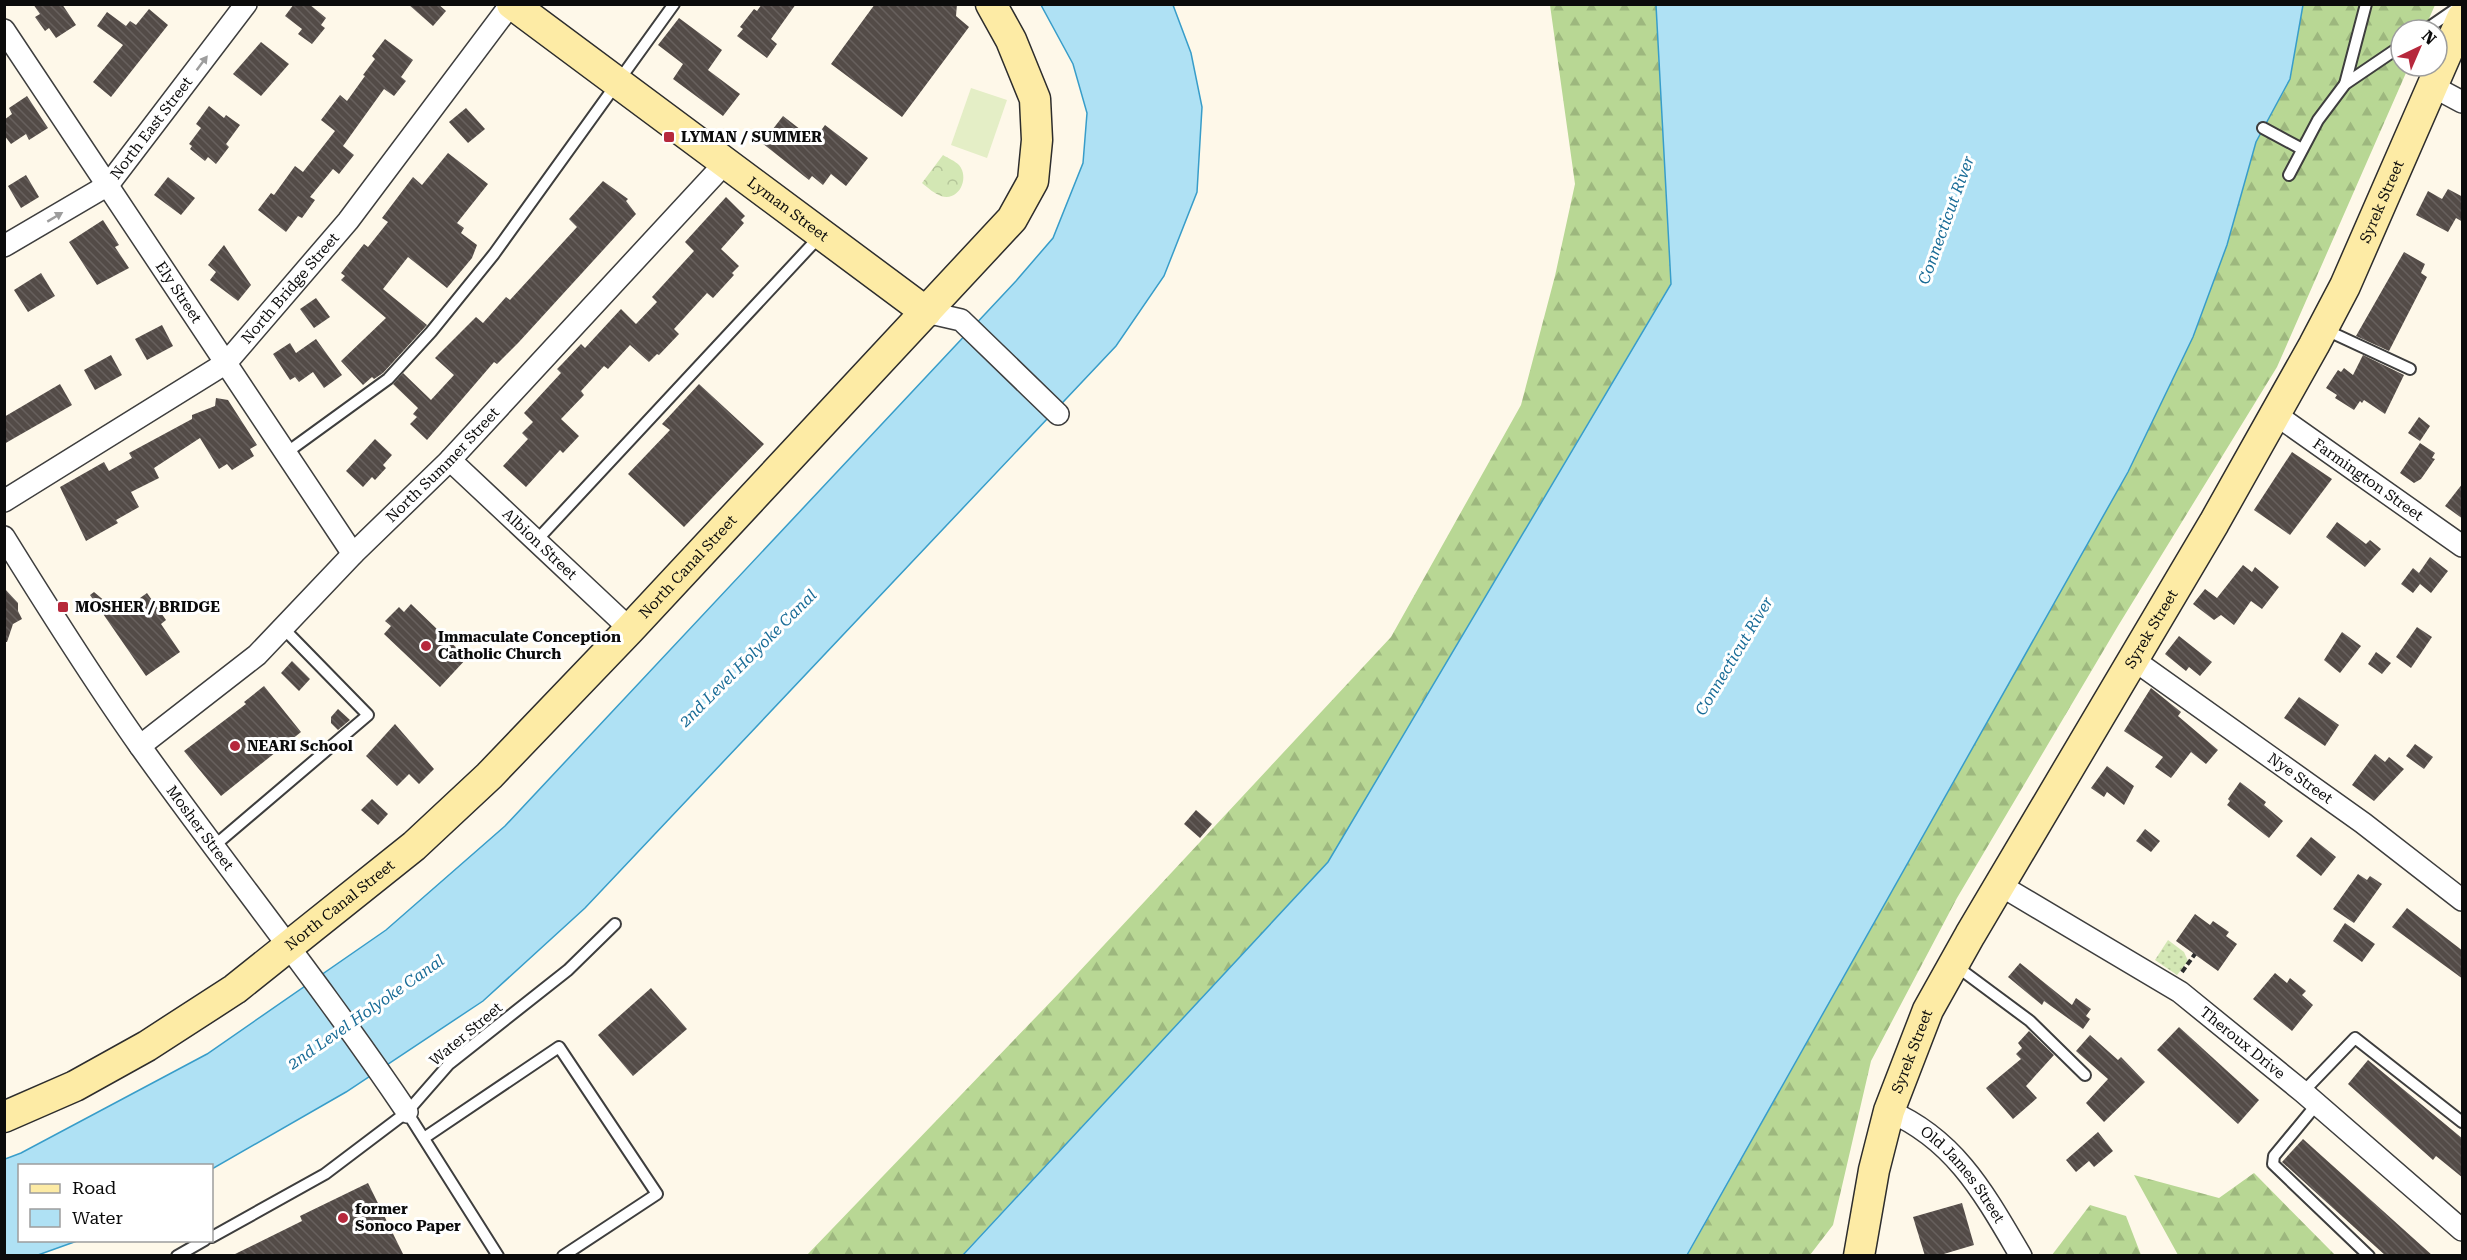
<svg xmlns="http://www.w3.org/2000/svg" width="2467" height="1260" font-family="'Roboto Serif',serif">
	<style>
		.grass { fill: url(#grass-dots) }
		.forest { fill: url(#forest-firs) }
		.park { fill: url(#park-crowns) }
		.pitch { fill: #e4eec6 }
		.water { fill: #afe1f4; stroke: #389dc9; stroke-width: 1.5 }
		.building { fill: url(#building-back-hatch) }
		.lines { fill: none; stroke-linecap: round; stroke-linejoin: round }
		.lane-casing { stroke: #3e3e3e; stroke-width: 14 }
		.street-casing { stroke: #3e3e3e; stroke-width: 24 }
		.secondary-casing { stroke: #2d2d2d; stroke-width: 33 }
		.path { stroke: #2d2d2d; stroke-width: 4; stroke-dasharray: 6 3; stroke-linecap: butt }
		.lane { stroke: #fff; stroke-width: 10 }
		.street { stroke: #fff; stroke-width: 21 }
		.secondary { stroke: #fdeba5; stroke-width: 30 }
		.oneway { fill: #9d9d9d }
		.poi-dot { fill: #b6283c; stroke: #fff; stroke-width: 2 }
		.labels { text-anchor: middle; dominant-baseline: central; stroke-width: 6; stroke-linejoin: round; paint-order: stroke }
		.street-label { font-size: 15px; fill: #0b0b0b; stroke: #fff }
		.poi-label { font-size: 15px; font-weight: bold; fill: #0b0b0b; stroke: #fff; text-anchor: start }
		.water-label { font-size: 16px; font-style: italic; fill: #196c97; stroke: #fff }
	</style>
	<defs>
		<pattern id="grass-dots" width="8" height="8" patternUnits="userSpaceOnUse" patternTransform="scale(1.5)"><rect width="8" height="8" fill="#d3e7b4"/><path d="M2 2h.1M6 6h.1" fill="none" stroke="#b4c599" stroke-width="1.8" stroke-linecap="round"/></pattern>
		<pattern id="forest-firs" width="22" height="20" patternUnits="userSpaceOnUse" patternTransform="scale(1.5)"><rect width="22" height="20" fill="#b8d794"/><path d="M5 1l3.5 6h-7zM16 11l3.5 6h-7z" fill="#9db77e"/></pattern>
		<pattern id="park-crowns" width="20" height="18" patternUnits="userSpaceOnUse" patternTransform="scale(1.5)"><rect width="20" height="18" fill="#d3e7b4"/><path d="M2 6a3 3 0 1 1 6 0M12 15a3 3 0 1 1 6 0" fill="none" stroke="#b4c599"/></pattern>
		<pattern id="building-back-hatch" width="6" height="6" patternUnits="userSpaceOnUse" patternTransform="scale(1.5)"><rect width="6" height="6" fill="#534b47"/><path d="M-1 5l2 2M0 0l6 6M5-1l2 2" fill="none" stroke="#67605d"/></pattern>
	</defs>
	<rect width="100%" height="100%" fill="#fef8e9"/>
	<!-- grass -->
	<path class="grass" d="M2168,940L2184,952L2188,961L2177,975L2155,960Z"/>
	<!-- forest -->
	<g class="forest">
		<path d="M1550,5H1656L1671,283L1328,862L962,1255L806,1256L1063,989L1391,637L1521,405L1555,276L1575,184Z"/>
		<path d="M2303,5H2435L2424,30H2401V66H2409L2277,367L2118,626L1957,898L1871,1061L1833,1225L1810,1255L1687,1256L2128,472L2193,337L2227,245L2256,142L2290,79Z"/>
		<path d="M2254,1173L2335,1255H2178L2134,1175L2219,1198Z"/>
		<path d="M2090,1205L2126,1216L2141,1255H2052Z"/>
	</g>
	<!-- park -->
	<path class="park" d="M943,155C948,158 955,161 959,165C970,178 959,202 941,196C935,194 928,188 922,183Z"/>
	<!-- pitch -->
	<path class="pitch" d="M971,88L1007,100L987,158L951,145Z"/>
	<!-- water -->
	<g class="water">
		<path d="M1041,5H1173L1191,53L1202,107L1197,192L1164,276L1116,346L585,908L483,1001L346,1092L212,1169V1166H20V1240L77,1241L38,1255L5,1256V1159L21,1153L207,1054L386,930L505,826L1016,281L1053,238L1083,163L1087,113L1073,64Z"/>
		<path d="M1656,5H2303L2290,79L2256,142L2227,245L2193,337L2128,472L1687,1255L962,1256L1328,862L1671,284Z"/>
	</g>
	<!-- building -->
	<g class="building">
		<path d="M33,4H62L76,25L56,38L49,28L45,31L35,17L40,14Z"/>
		<path d="M294,4H309L326,18L321,25L325,28L312,44L298,34L302,29L285,16Z"/>
		<path d="M408,4H438L446,11L433,26Z"/>
		<path d="M762,4H796L771,39L777,44L767,58L737,36L743,29L740,27L754,9L757,11Z"/>
		<path d="M875,4H957L956,16L969,27L902,117L831,64Z"/>
		<path d="M149,9L168,25L111,97L93,82L123,45L97,26L107,12L126,26L130,21L136,25Z"/>
		<path d="M679,18L722,50L708,70L740,94L723,116L673,79L683,64L658,45Z"/>
		<path d="M385,39L413,60L401,77L406,81L394,96L384,89L343,146L354,155L339,174L333,169L310,197L315,200L302,218L298,216L286,232L258,210L271,193L274,195L295,166L303,172L335,131L321,120L340,95L347,101L365,76L363,75L375,59L372,56Z"/>
		<path d="M261,42L289,64L261,96L233,74Z"/>
		<path d="M27,96L48,128L29,140L26,134L11,144L4,135V120L12,114L9,108Z"/>
		<path d="M209,106L224,118L226,115L240,125L226,144L229,147L216,164L208,157L205,161L190,149L192,146L189,144L201,128L196,124Z"/>
		<path d="M466,108L485,129L468,143L449,122Z"/>
		<path d="M783,116L814,140L825,125L868,158L846,186L831,174L823,185L812,176L809,180L762,143Z"/>
		<path d="M448,153L488,184L457,223L464,228L461,233L477,245L472,258L447,288L408,257L383,289L427,325L383,373L374,379L372,377L363,385L341,361L386,318L341,280L345,276L341,273L364,244L368,247L388,222L382,218L413,177L422,185Z"/>
		<path d="M26,175L39,197L21,208L8,186Z"/>
		<path d="M168,177L195,198L181,215L154,195Z"/>
		<path d="M603,181L628,199L626,201L636,214L519,342L497,364L494,362L427,440L410,424L417,417L413,414L418,408L393,384L403,373L431,400L454,375L435,358L476,317L483,323L506,297L510,300L577,227L569,219Z"/>
		<path d="M2448,189L2463,197V222L2456,218L2448,232L2416,215L2428,191L2442,199Z"/>
		<path d="M726,197L745,216L741,220L744,223L721,249L739,266L732,273L734,275L713,298L707,293L674,329L679,334L659,355L657,354L649,362L630,345L608,369L604,366L581,391L584,395L561,419L579,436L563,453L560,450L526,487L503,466L528,439L522,433L533,422L524,413L561,373L557,369L563,363L581,344L585,348L621,309L636,324L657,302L652,297L694,251L685,242Z"/>
		<path d="M103,220L119,245L115,247L129,268L97,285L69,242Z"/>
		<path d="M224,245L251,285L238,301L210,280L216,272L208,265Z"/>
		<path d="M2404,252L2425,264L2421,273L2427,277L2389,351L2356,336Z"/>
		<path d="M41,273L55,296L28,312L14,290Z"/>
		<path d="M316,298L330,317L314,328L300,309Z"/>
		<path d="M162,325L173,346L147,360L135,339Z"/>
		<path d="M316,339L342,375L324,388L313,372L299,382L295,377L290,380L273,354L290,343L296,353Z"/>
		<path d="M111,355L122,375L95,390L84,370Z"/>
		<path d="M2363,355L2404,375L2385,414L2364,400L2362,403L2360,401L2354,410L2335,398L2337,395L2326,388L2338,370L2341,372L2344,368L2353,375Z"/>
		<path d="M60,384L72,405L4,444V417Z"/>
		<path d="M699,384L764,444L684,527L628,474L670,430L662,424Z"/>
		<path d="M216,398L228,400L257,445L250,449L254,456L232,470L227,464L219,469L200,438L154,468L159,478L131,492L139,507L116,520L118,523L86,541L60,487L104,462L109,471L132,458L129,453L192,419V415L215,406Z"/>
		<path d="M2419,417L2430,426L2420,441L2408,433Z"/>
		<path d="M375,439L392,455L383,465L386,468L375,480L372,477L363,487L346,471Z"/>
		<path d="M2420,443L2435,453L2432,458L2435,459L2421,479L2414,483L2400,473Z"/>
		<path d="M2292,452L2332,479L2290,535L2254,510Z"/>
		<path d="M2463,483V519L2445,506Z"/>
		<path d="M2337,522L2366,544L2370,540L2381,549L2365,567L2326,537Z"/>
		<path d="M2430,557L2448,571L2431,593L2420,584L2413,593L2401,584L2413,568L2419,573Z"/>
		<path d="M2243,565L2252,572L2255,567L2279,587L2262,609L2251,601L2234,625L2221,615L2214,620L2193,604L2205,589L2217,598Z"/>
		<path d="M4,588L18,603V611L22,619L13,624L7,642H4Z"/>
		<path d="M94,592L119,613L147,593L166,620L161,624L180,652L146,676L90,595Z"/>
		<path d="M411,604L467,658L440,687L384,634L391,626L385,621L399,607L404,612Z"/>
		<path d="M2417,627L2432,637L2411,668L2396,657Z"/>
		<path d="M2342,632L2361,646L2340,673L2324,660Z"/>
		<path d="M2179,636L2212,662L2200,676L2189,667L2186,671L2165,654Z"/>
		<path d="M2376,652L2391,663L2382,674L2368,664Z"/>
		<path d="M292,661L310,679L299,691L281,673Z"/>
		<path d="M264,686L301,732L221,796L184,751L246,704L244,702Z"/>
		<path d="M2151,688L2181,712L2178,716L2218,750L2206,764L2191,752L2171,778L2155,767L2163,757L2124,731Z"/>
		<path d="M2299,697L2339,725L2325,746L2284,718Z"/>
		<path d="M338,709L350,720L338,730L331,723V717Z"/>
		<path d="M395,724L434,769L419,784L409,774L397,786L366,756Z"/>
		<path d="M2415,744L2433,757L2424,769L2406,756Z"/>
		<path d="M2375,754L2385,762L2389,757L2404,769L2374,801L2352,785Z"/>
		<path d="M2107,766L2134,786L2124,805L2107,792L2104,797L2091,788Z"/>
		<path d="M2240,782L2266,802L2264,805L2283,821L2269,838L2227,805L2230,801L2228,799Z"/>
		<path d="M372,799L388,814L378,825L361,810Z"/>
		<path d="M1196,810L1212,824L1200,838L1184,824Z"/>
		<path d="M2145,829L2160,841L2151,852L2136,841Z"/>
		<path d="M2311,837L2336,857L2321,876L2296,856Z"/>
		<path d="M2358,874L2367,880L2370,876L2382,884L2354,923L2333,909Z"/>
		<path d="M2407,908L2463,951V979L2392,927Z"/>
		<path d="M2195,914L2210,925L2213,921L2229,932L2226,936L2237,944L2218,971L2176,941Z"/>
		<path d="M2345,923L2375,944L2362,962L2333,941Z"/>
		<path d="M2020,963L2072,1005L2076,998L2091,1009L2086,1016L2090,1019L2083,1029L2044,1001L2042,1005L2008,977Z"/>
		<path d="M2275,973L2287,983L2290,978L2306,991L2302,995L2313,1005L2292,1031L2253,999Z"/>
		<path d="M651,988L687,1029L633,1076L598,1035Z"/>
		<path d="M2179,1027L2259,1100L2238,1124L2157,1050Z"/>
		<path d="M2029,1031L2054,1055L2026,1086L2037,1098L2013,1119L1986,1088L2021,1059L2016,1054L2022,1048L2018,1043Z"/>
		<path d="M2090,1035L2118,1060L2121,1057L2145,1082L2104,1122L2086,1103L2108,1079L2076,1051Z"/>
		<path d="M2368,1060L2463,1139V1178L2436,1156L2433,1160L2348,1084Z"/>
		<path d="M2098,1132L2113,1151L2094,1167L2089,1161L2076,1172L2066,1160Z"/>
		<path d="M2303,1139L2433,1256H2386L2282,1162Z"/>
		<path d="M368,1183L404,1256H231L302,1221L300,1216Z"/>
		<path d="M1962,1203L1974,1245L1937,1256H1925L1913,1217Z"/>
	</g>
	<g class="lines">
		<defs>
			<g id="lane">
				<path d="M2425,30L2457,8"/>
				<path d="M2345,84L2366,4"/>
				<path d="M2263,128L2302,149"/>
				<path d="M2289,175L2318,120L2345,84L2401,46"/>
				<path d="M2326,330L2410,369"/>
				<path d="M286,453L388,379L431,332L494,254L674,4"/>
				<path d="M536,541L820,236"/>
				<path d="M214,846L368,715L283,628"/>
				<path d="M1956,966L2030,1021L2085,1075"/>
				<path d="M2303,1092L2355,1038L2462,1122"/>
				<path d="M2317,1104L2274,1156L2273,1164L2369,1256"/>
				<path d="M407,1112L498,1256"/>
				<path d="M424,1138L559,1047L657,1194L563,1256"/>
				<path d="M212,1237L325,1174L407,1112L449,1064L568,970L615,924"/>
				<path d="M177,1256L205,1240"/>
			</g>
			<g id="street">
				<path id="s1" d="M4,30L353,554"/>
				<path d="M2432,86L2462,102"/>
				<path id="s2" d="M4,246L108,185L246,4"/>
				<path d="M926,312L961,320L1058,414"/>
				<path id="s3" d="M2275,414L2462,546"/>
				<path id="s4" d="M450,460L630,629"/>
				<path id="s5" d="M4,501L226,363L348,221L511,4"/>
				<path id="s6" d="M4,537C48,608 92,678 140,746C228,869 323,987 407,1112"/>
				<path id="s7" d="M2134,660L2363,823L2462,900"/>
				<path id="s8" d="M140,746L257,655L353,554L450,460L726,162"/>
				<path id="s9" d="M2000,885L2180,992L2303,1092L2462,1230"/>
				<path id="s10" d="M1889,1111C1956,1140 1985,1195 2021,1256"/>
			</g>
			<g id="secondary">
				<path id="s11" d="M512,4L926,312"/>
				<path id="s12" d="M4,1117L75,1086L147,1046L235,989L414,846L489,776L630,629L1012,219L1033,181L1037,140L1035,99L1011,40L991,4"/>
				<path id="s13" d="M1859,1256L1874,1170L1889,1111L1928,1010L1970,935L2214,523L2314,345L2345,286L2462,18"/>
			</g>
		</defs>
		<!-- lane casing -->
		<use href="#lane" class="lane-casing"/>
		<!-- street casing -->
		<use href="#street" class="street-casing"/>
		<!-- secondary casing -->
		<use href="#secondary" class="secondary-casing"/>
		<!-- path -->
		<path class="path" d="M2182,972L2195,954"/>
		<!-- lane -->
		<use href="#lane" class="lane"/>
		<!-- street -->
		<use href="#street" class="street"/>
		<!-- secondary -->
		<use href="#secondary" class="secondary"/>
	</g>
	<!-- one-way arrows -->
	<defs><path id="oneway-solid" d="M-6-.8H1V-3.2L6.5 0L1 3.2V.8H-6Z" transform="scale(1.5)"/></defs>
	<g class="oneway">
		<use href="#oneway-solid" transform="translate(202 63) rotate(-53)"/>
		<use href="#oneway-solid" transform="translate(55 217) rotate(-31)"/>
	</g>
	<!-- markers -->
	<g class="poi-dot">
		<rect x="663" y="131" width="12" height="12" rx="3"/>
		<rect x="57" y="601" width="12" height="12" rx="3"/>
		<circle cx="426" cy="646" r="6"/>
		<circle cx="235" cy="746" r="6"/>
		<circle cx="343" cy="1218" r="6"/>
	</g>
	<g class="labels">
		<!-- street labels -->
		<g class="street-label">
			<text stroke="none"><textPath href="#s2" startOffset="192">North East Street</textPath></text>
			<text stroke="none"><textPath href="#s13" startOffset="1184">Syrek Street</textPath></text>
			<text stroke="none"><textPath href="#s11" startOffset="344">Lyman Street</textPath></text>
			<text stroke="none"><textPath href="#s5" startOffset="360">North Bridge Street</textPath></text>
			<text stroke="none"><textPath href="#s1" startOffset="315">Ely Street</textPath></text>
			<text stroke="none"><textPath href="#s8" startOffset="414">North Summer Street</textPath></text>
			<text stroke="none"><textPath href="#s3" startOffset="114">Farmington Street</textPath></text>
			<text stroke="none"><textPath href="#s4" startOffset="123">Albion Street</textPath></text>
			<text stroke="none"><textPath href="#s12" startOffset="885">North Canal Street</textPath></text>
			<text stroke="none"><textPath href="#s13" startOffset="698">Syrek Street</textPath></text>
			<text stroke="none"><textPath href="#s7" startOffset="204">Nye Street</textPath></text>
			<text stroke="none"><textPath href="#s6" startOffset="351">Mosher Street</textPath></text>
			<text stroke="none"><textPath href="#s12" startOffset="399">North Canal Street</textPath></text>
			<text transform="translate(466 1034) rotate(-40)">Water Street</text>
			<text stroke="none"><textPath href="#s9" startOffset="290">Theroux Drive</textPath></text>
			<text stroke="none"><textPath href="#s13" startOffset="212">Syrek Street</textPath></text>
			<text stroke="none"><textPath href="#s10" startOffset="99">Old James Street</textPath></text>
		</g>
		<!-- poi labels -->
		<g class="poi-label">
			<text x="681" y="137">LYMAN / SUMMER</text>
			<text x="75" y="607">MOSHER / BRIDGE</text>
			<text x="438" y="637">Immaculate Conception<tspan x="438" dy="17">Catholic Church</tspan></text>
			<text x="247" y="746">NEARI School</text>
			<text x="355" y="1209">former<tspan x="355" dy="17">Sonoco Paper</tspan></text>
		</g>
		<!-- water labels -->
		<g class="water-label">
			<text transform="translate(1946 220) rotate(-70)">Connecticut River</text>
			<text transform="translate(1734 656) rotate(-59)">Connecticut River</text>
			<text transform="translate(748 658) rotate(-45)">2nd Level Holyoke Canal</text>
			<text transform="translate(366 1012) rotate(-35)">2nd Level Holyoke Canal</text>
		</g>
	</g>
	<!-- border -->
	<rect width="2467" height="1260" fill="none" stroke="#0b0b0b" stroke-width="12"/>
	<!-- legend -->
	<rect x="18" y="1164" width="195" height="78" fill="#ffffff" stroke="#9d9d9d" stroke-width="1.5"/>
	<rect x="30" y="1184" width="30" height="9" fill="#fdeba5" stroke="#9d9d9d" stroke-width="1.5"/>
	<text x="72" y="1194" font-size="18" fill="#0b0b0b">Road</text>
	<rect x="30" y="1209" width="30" height="18" fill="#afe1f4" stroke="#9d9d9d" stroke-width="1.5"/>
	<text x="72" y="1224" font-size="18" fill="#0b0b0b">Water</text>
	<!-- north arrow -->
	<g transform="translate(2419 48) rotate(44)"><circle r="28" fill="#ffffff" stroke="#9d9d9d" stroke-width="1.5"/>
	<path d="M0-4.5L10 22L0 15L-10 22Z" fill="#b6283c"/>
	<text y="-9" font-size="16" font-weight="bold" text-anchor="middle" fill="#0b0b0b">N</text>
	</g>
</svg>
